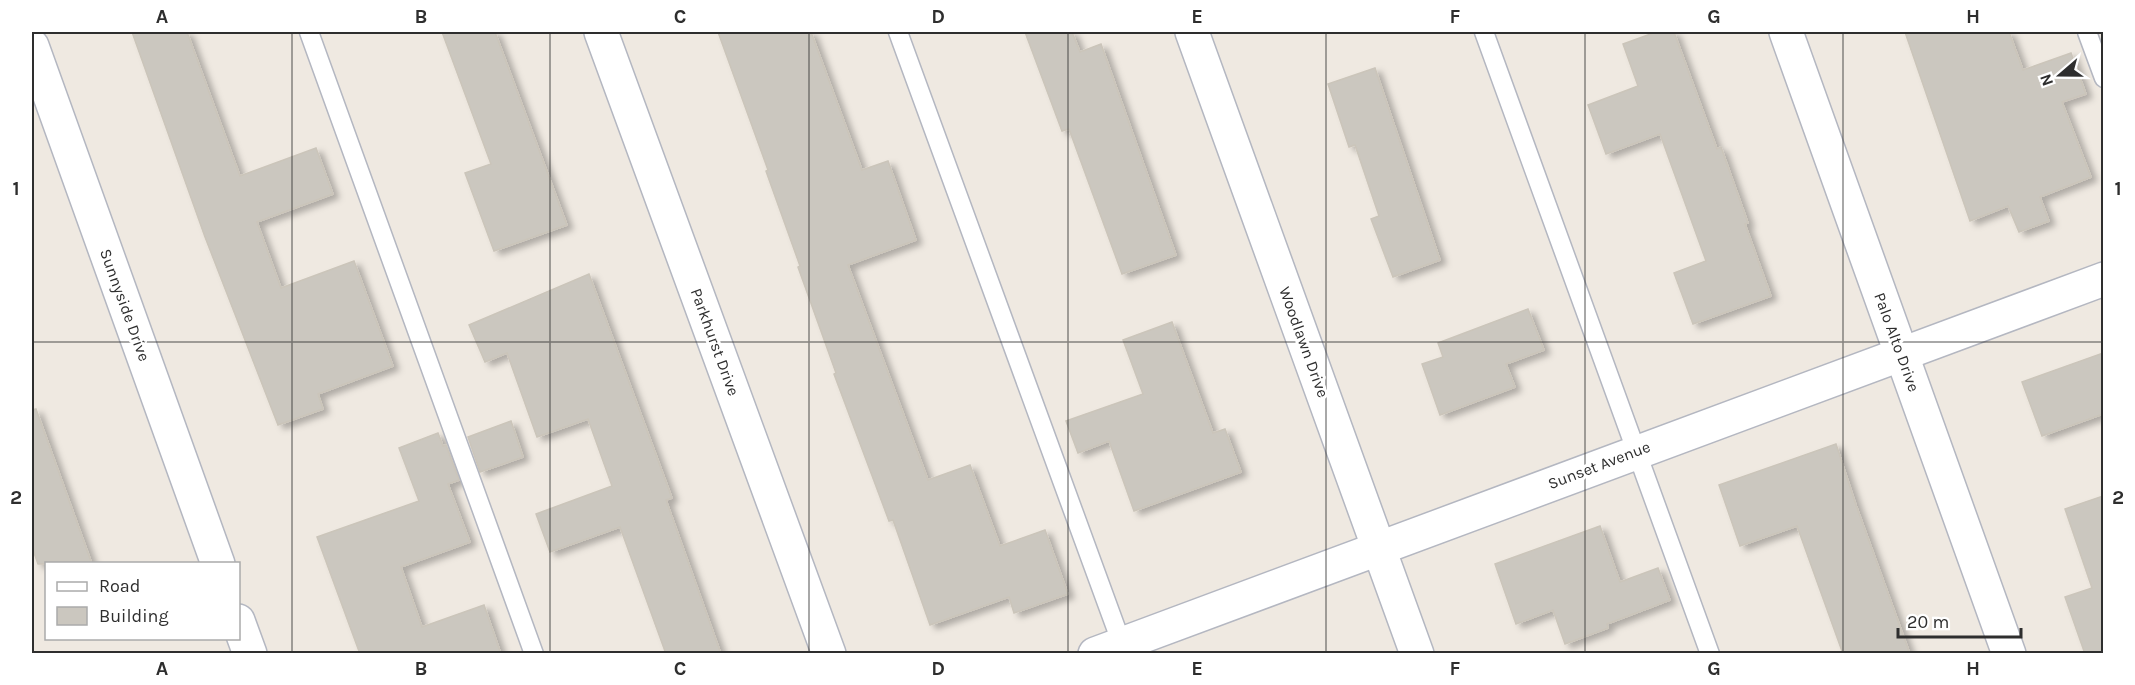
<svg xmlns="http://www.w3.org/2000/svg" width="2135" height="685" font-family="Karla,sans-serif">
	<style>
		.building { fill: #cbc7bf; stroke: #cbc5ba; stroke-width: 1.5; filter: url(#shadow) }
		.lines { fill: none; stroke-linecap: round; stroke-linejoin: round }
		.service-casing { stroke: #b4b7c1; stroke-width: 21 }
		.minor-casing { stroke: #b4b7c1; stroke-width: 36 }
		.service { stroke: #fff; stroke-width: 18 }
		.minor { stroke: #fff; stroke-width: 33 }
		.grid { fill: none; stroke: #2e2e2e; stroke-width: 1.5; stroke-opacity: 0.55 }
		.labels { text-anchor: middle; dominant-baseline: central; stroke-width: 6; stroke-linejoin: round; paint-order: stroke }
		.street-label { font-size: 16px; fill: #2e2e2e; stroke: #fff }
		.neatline { fill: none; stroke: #2e2e2e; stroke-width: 2 }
		.grid-label { font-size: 20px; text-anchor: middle; font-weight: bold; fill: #2e2e2e }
	</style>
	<defs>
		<filter id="shadow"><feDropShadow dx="6" dy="4" stdDeviation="3" flood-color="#0004"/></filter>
	</defs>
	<rect width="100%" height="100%" fill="#efe9e1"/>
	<!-- building -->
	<g class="building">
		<path d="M132,32H187L240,176L316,148L333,194L257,222L281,288L354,261L393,366L318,394L323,409L278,425L205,237Z"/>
		<path d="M442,32H495L567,225L494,251L465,173L491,164Z"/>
		<path d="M718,32H811L862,170L888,161L916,240L848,265L928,480L970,465L1000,546L1045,530L1068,594L1014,613L1009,597L930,625L893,520L889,521L834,374L836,373L798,267L800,266L766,171L768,170Z"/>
		<path d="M1025,32H1072L1080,52L1101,44L1176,255L1122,274L1069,129L1062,131Z"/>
		<path d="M1656,32H1674L1717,149L1721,147L1748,223L1745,224L1771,296L1693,324L1674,273L1706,261L1660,134L1606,154L1588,105L1638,86L1623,44Z"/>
		<path d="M1905,32H2009L2023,70L2071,53L2086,94L2062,102L2091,177L2040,197L2049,221L2019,232L2008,206L1970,221Z"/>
		<path d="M1375,68L1440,260L1393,277L1371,219L1379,216L1355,145L1349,147L1328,84Z"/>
		<path d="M589,274L672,498L666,500L721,654H666L620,527L550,552L536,514L612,486L588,419L537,437L507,353L485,362L469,325Z"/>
		<path d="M1528,309L1544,350L1506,364L1515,387L1440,415L1422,364L1443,357L1438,343Z"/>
		<path d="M1172,322L1213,433L1225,429L1241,472L1134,511L1109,441L1078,453L1066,421L1143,394L1123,340Z"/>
		<path d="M2103,353V414L2042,436L2022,382Z"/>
		<path d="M36,409L92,564H38L32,547V410Z"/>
		<path d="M511,421L523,457L480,472L468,437Z"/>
		<path d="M438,433L443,446L446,445L459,480L448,484L470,542L401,567L422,627L484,605L501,654H360L317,537L419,501L399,448Z"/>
		<path d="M1836,444L1856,505L1910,654H1843L1797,526L1740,546L1719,485Z"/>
		<path d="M2103,496V654H2085L2065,597L2092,588L2065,509Z"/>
		<path d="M1600,526L1620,582L1658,568L1670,600L1607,624L1608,628L1565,644L1553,610L1516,624L1495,564Z"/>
	</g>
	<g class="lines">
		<defs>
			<g id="service">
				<path d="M309,32L534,654"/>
				<path d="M898,32L1124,650"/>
				<path d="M1484,32L1710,654"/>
				<path d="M2087,32L2104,78"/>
			</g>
			<g id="minor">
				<path d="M601,32L829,654"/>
				<path d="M1192,32L1417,654"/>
				<path d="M1786,32L2009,654"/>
				<path d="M32,46L218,564"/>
				<path d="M238,621L250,654"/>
				<path d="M1095,654L2104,279"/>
			</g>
		</defs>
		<!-- service casing -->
		<use href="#service" class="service-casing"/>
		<!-- minor casing -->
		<use href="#minor" class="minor-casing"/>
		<!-- service -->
		<use href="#service" class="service"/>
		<!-- minor -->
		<use href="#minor" class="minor"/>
	</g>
	<!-- grid -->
	<path class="grid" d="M292,32V654M550,32V654M809,32V654M1068,32V654M1326,32V654M1585,32V654M1843,32V654M32,342H2104"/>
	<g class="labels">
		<!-- street labels -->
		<g class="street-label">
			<text transform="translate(125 305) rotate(70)">Sunnyside Drive</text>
			<text transform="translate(715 342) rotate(70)">Parkhurst Drive</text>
			<text transform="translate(1304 342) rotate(70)">Woodlawn Drive</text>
			<text transform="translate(1897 342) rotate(70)">Palo Alto Drive</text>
			<text transform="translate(1599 465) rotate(-21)">Sunset Avenue</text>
		</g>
	</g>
	<!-- border -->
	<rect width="2135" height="685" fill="none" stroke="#ffffff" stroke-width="66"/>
	<!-- legend -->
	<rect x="45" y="562" width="195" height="78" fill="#ffffff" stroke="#ababab" stroke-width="1.5"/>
	<rect x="57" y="582" width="30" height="9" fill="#ffffff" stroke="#ababab" stroke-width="1.5"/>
	<text x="99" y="592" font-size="18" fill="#2e2e2e">Road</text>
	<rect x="57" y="607" width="30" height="18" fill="#cbc7bf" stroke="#ababab" stroke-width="1.5"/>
	<text x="99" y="622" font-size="18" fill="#2e2e2e">Building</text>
	<!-- north arrow -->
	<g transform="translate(2060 75) rotate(250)" stroke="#ffffff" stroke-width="4.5" paint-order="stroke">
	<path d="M0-4.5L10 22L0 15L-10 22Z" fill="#2e2e2e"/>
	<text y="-9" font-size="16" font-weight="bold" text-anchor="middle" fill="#2e2e2e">N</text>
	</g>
	<!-- scale -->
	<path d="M1898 628v9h123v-9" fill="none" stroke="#2e2e2e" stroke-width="3"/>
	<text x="1907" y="628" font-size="18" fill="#2e2e2e" stroke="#ffffff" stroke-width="4.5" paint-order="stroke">20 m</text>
	<rect x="33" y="33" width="2069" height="619" class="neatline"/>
	<g class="grid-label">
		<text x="162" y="23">A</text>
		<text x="421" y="23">B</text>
		<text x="680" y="23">C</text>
		<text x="938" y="23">D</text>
		<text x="1197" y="23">E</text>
		<text x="1455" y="23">F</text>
		<text x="1714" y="23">G</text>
		<text x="1973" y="23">H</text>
		<text x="16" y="195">1</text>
		<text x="2118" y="195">1</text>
		<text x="16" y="504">2</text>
		<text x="2118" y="504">2</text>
		<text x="162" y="675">A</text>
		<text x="421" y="675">B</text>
		<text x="680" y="675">C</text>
		<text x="938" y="675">D</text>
		<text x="1197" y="675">E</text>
		<text x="1455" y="675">F</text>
		<text x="1714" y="675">G</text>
		<text x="1973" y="675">H</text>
	</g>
</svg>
